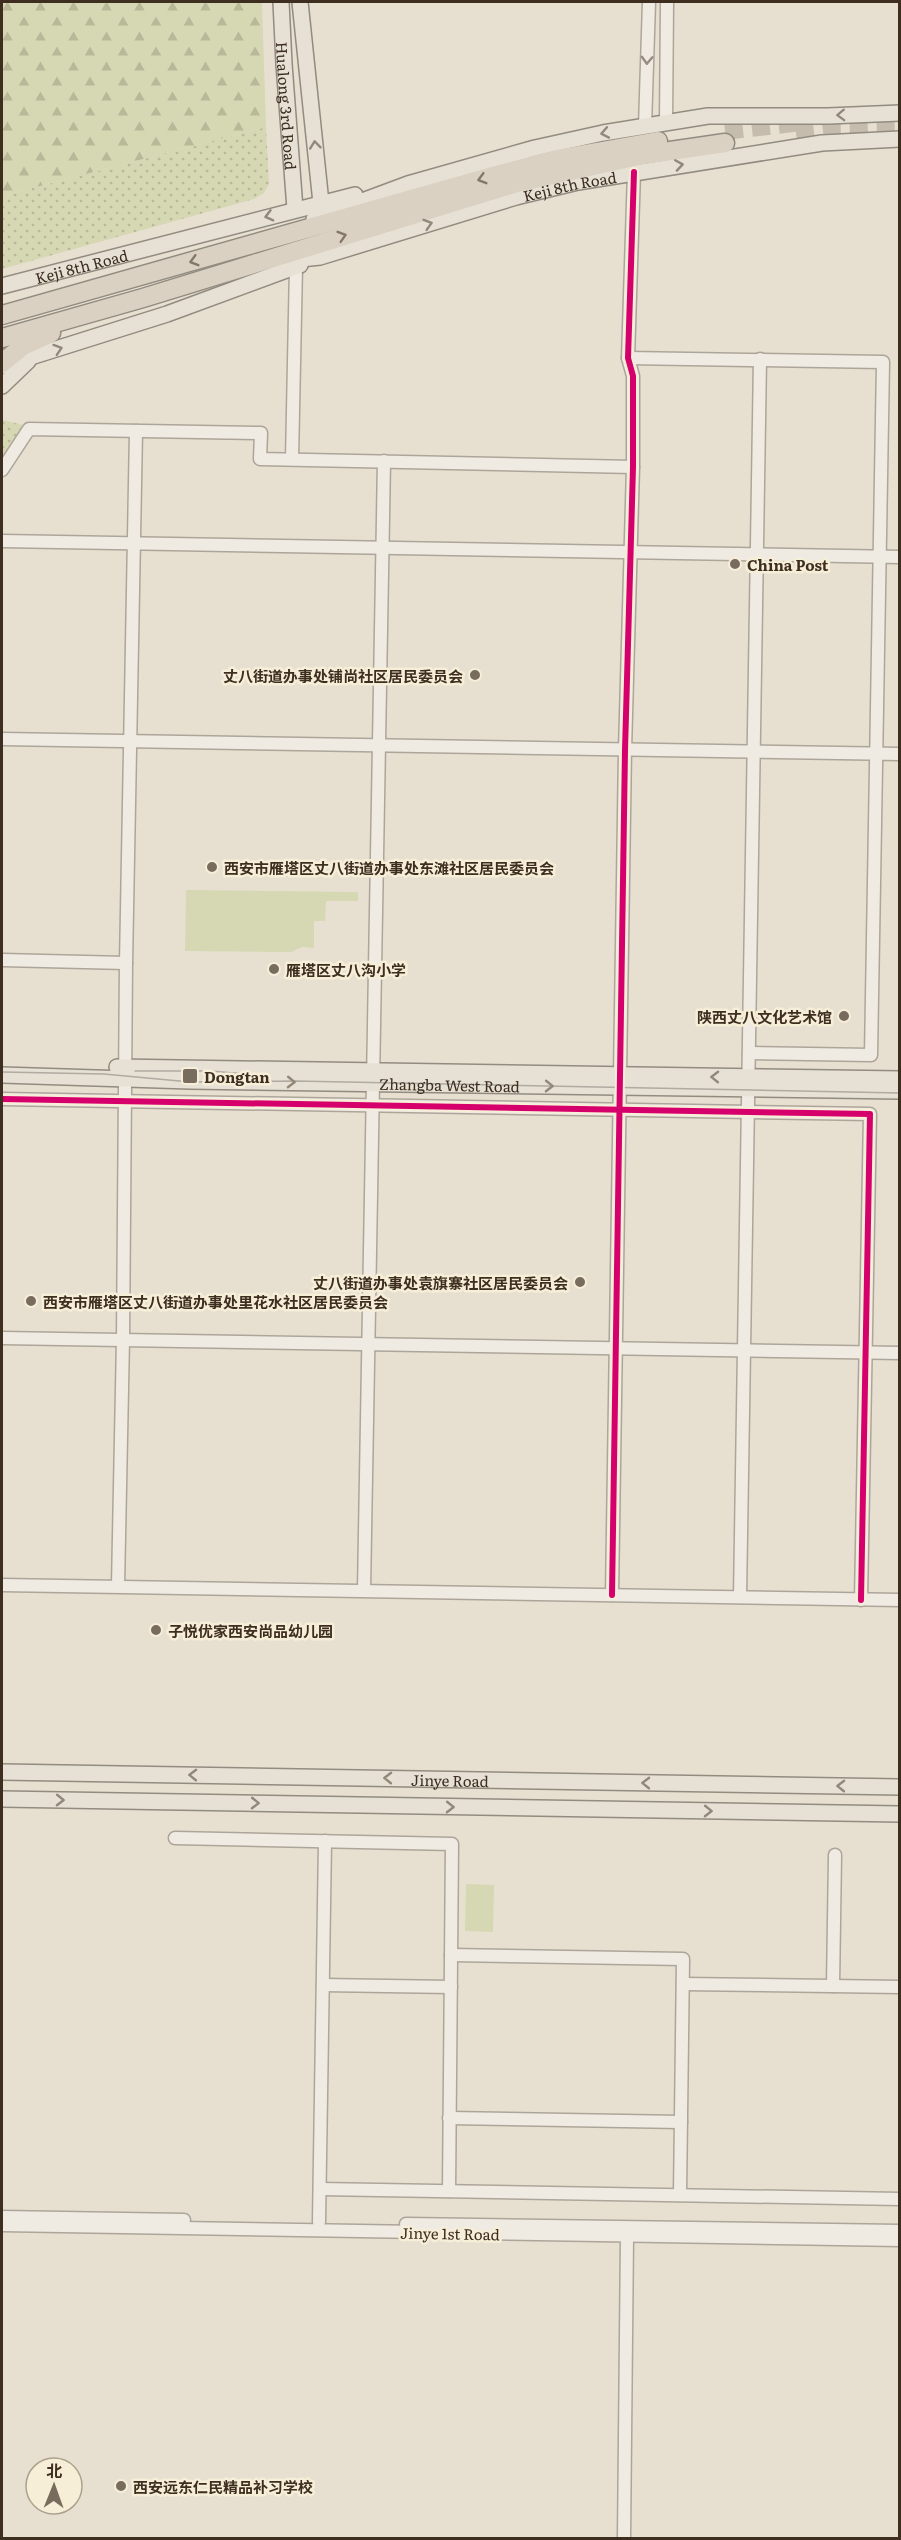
<svg xmlns="http://www.w3.org/2000/svg" width="901" height="2540" font-family="Literata,'Noto Sans SC',serif">
	<style>
		.grass { fill: url(#grass-dots) }
		.forest { fill: url(#forest-firs) }
		.green { fill: #d6d7b3 }
		.lines { fill: none; stroke-linecap: round; stroke-linejoin: round }
		.highway-tunnel { stroke: #c5bcae; stroke-width: 18; stroke-dasharray: 18 9; stroke-linecap: butt }
		.minor-casing { stroke: #ada599; stroke-width: 15 }
		.major-casing { stroke: #928b80; stroke-width: 18 }
		.highway-casing { stroke: #928b80; stroke-width: 21 }
		.minor { stroke: #efebe3; stroke-width: 12 }
		.major { stroke: #e6e1d4; stroke-width: 15 }
		.highway { stroke: #dad1c2; stroke-width: 18 }
		.tram { stroke: #afaaa2; stroke-width: 1.5 }
		.cycleway-casing { stroke: #f7eed8; stroke-width: 10 }
		.cycleway { stroke: #d6006c; stroke-width: 6 }
		.oneway { stroke: #968c82 }
		.oneway2 { stroke: #92887a }
		.oneway3 { stroke: #847769 }
		.poi-dot { fill: #786c5e; stroke: #f7eed8; stroke-width: 2 }
		.labels { text-anchor: middle; dominant-baseline: central; stroke-width: 5; stroke-linejoin: round; paint-order: stroke }
		.street-label { font-size: 15px; fill: #3d2e20; stroke: #f7eed8 }
		.poi-label { font-size: 15px; font-weight: bold; fill: #3d2e20; stroke: #f7eed8; text-anchor: start }
	</style>
	<defs>
		<pattern id="grass-dots" width="8" height="8" patternUnits="userSpaceOnUse" patternTransform="scale(1.5)"><rect width="8" height="8" fill="#d6d7b3"/><path d="M2 2h.1M6 6h.1" fill="none" stroke="#b9b99a" stroke-width="1.8" stroke-linecap="round"/></pattern>
		<pattern id="forest-firs" width="22" height="20" patternUnits="userSpaceOnUse" patternTransform="scale(1.5)"><rect width="22" height="20" fill="#d6d7b3"/><path d="M5 1l3.5 6h-7zM16 11l3.5 6h-7z" fill="#b9b99a"/></pattern>
	</defs>
	<rect width="100%" height="100%" fill="#e7e0d1"/>
	<!-- grass -->
	<g class="grass">
		<path d="M266,127L269,184L264,193L254,199L2,269V196Z"/>
		<path d="M2,420L24,425L2,459Z"/>
	</g>
	<!-- forest -->
	<path class="forest" d="M2,2H262L266,127L2,196Z"/>
	<!-- green -->
	<g class="green">
		<path d="M186,890L358,892V901H326L325,921H314V948L302,947L291,952L185,951Z"/>
		<path d="M466,1884L494,1885L493,1932L465,1931Z"/>
	</g>
	<g class="lines">
		<!-- highway-tunnel -->
		<g class="highway-tunnel">
			<path d="M725,131L811,121"/>
			<path d="M796,133L827,129L900,127"/>
		</g>
		<defs>
			<g id="minor">
				<path d="M666,123L667,2"/>
				<path d="M645,126L649,2"/>
				<path d="M628,358L883,362L871,1055L749,1053"/>
				<path d="M292,459L296,266"/>
				<path d="M2,470L29,429L261,433L260,459L633,467"/>
				<path d="M2,541L900,557"/>
				<path d="M2,739L900,754"/>
				<path d="M2,960L126,963"/>
				<path d="M2,1099L870,1114L861,1600"/>
				<path d="M2,1338L900,1353"/>
				<path d="M2,1585L900,1600"/>
				<path d="M118,1586L123,1339L126,963L136,431"/>
				<path d="M364,1590L384,461"/>
				<path d="M612,1595L625,750L633,467V376L628,358L634,172"/>
				<path d="M740,1597L760,359"/>
				<path d="M175,1838L452,1844L449,2191"/>
				<path d="M451,1955L683,1959L680,2195"/>
				<path d="M683,1984L900,1987"/>
				<path d="M323,1985L451,1987"/>
				<path d="M833,1986L835,1855"/>
				<path d="M449,2118L681,2122"/>
				<path d="M320,2189L900,2199"/>
				<path d="M2,2217L184,2220"/>
				<path d="M319,2222L325,1841"/>
				<path d="M406,2224L900,2231"/>
				<path d="M2,2225L900,2240"/>
				<path d="M624,2538L627,2236"/>
			</g>
			<g id="major">
				<path id="s1" d="M281,2L284,64L295,209"/>
				<path d="M300,2L321,203"/>
				<path d="M314,219L408,184L535,148L603,133L708,116H828L900,113"/>
				<path id="s2" d="M282,261L320,257L516,197L578,182L822,143L900,139"/>
				<path id="s3" d="M2,286L355,195"/>
				<path d="M2,366L167,314L300,265"/>
				<path d="M2,386L28,361"/>
				<path d="M117,1067L900,1079"/>
				<path d="M2,1075L190,1081L900,1091"/>
				<path id="s4" d="M2,1772L900,1787"/>
				<path d="M2,1799L900,1814"/>
			</g>
			<g id="highway">
				<path d="M2,315L493,176L557,159L658,141"/>
				<path d="M2,338L143,298L517,183L643,155L725,143"/>
				<path d="M2,363L23,346L51,333"/>
			</g>
		</defs>
		<!-- minor casing -->
		<use href="#minor" class="minor-casing"/>
		<!-- major casing -->
		<use href="#major" class="major-casing"/>
		<!-- highway casing -->
		<use href="#highway" class="highway-casing"/>
		<!-- minor -->
		<use href="#minor" class="minor"/>
		<!-- major -->
		<use href="#major" class="major"/>
		<!-- highway -->
		<use href="#highway" class="highway"/>
		<!-- tram -->
		<g class="tram">
			<path d="M135,1071H210L246,1074"/>
			<path id="s5" d="M2,1072L104,1074L190,1082L295,1081L900,1093"/>
		</g>
		<defs>
			<g id="cycleway">
				<path d="M2,1099L870,1114L861,1600"/>
				<path d="M612,1595L625,750L633,467V376L628,358L634,172"/>
			</g>
		</defs>
		<!-- cycleway casing -->
		<use href="#cycleway" class="cycleway-casing"/>
		<!-- cycleway -->
		<use href="#cycleway" class="cycleway"/>
	</g>
	<!-- one-way arrows -->
	<defs><path id="oneway-chevron" d="M-2-3.5L2.5 0L-2 3.5" fill="none" stroke-width="1.6" stroke-linecap="round" stroke-linejoin="round" transform="scale(1.5)"/></defs>
	<use class="oneway" href="#oneway-chevron" transform="translate(647 60) rotate(92)"/>
	<g class="oneway2">
		<use href="#oneway-chevron" transform="translate(841 115) rotate(178)"/>
		<use href="#oneway-chevron" transform="translate(605 133) rotate(169)"/>
		<use href="#oneway-chevron" transform="translate(315 145) rotate(-96)"/>
		<use href="#oneway-chevron" transform="translate(679 165) rotate(-9)"/>
		<use href="#oneway-chevron" transform="translate(269 216) rotate(165)"/>
		<use href="#oneway-chevron" transform="translate(428 224) rotate(-17)"/>
		<use href="#oneway-chevron" transform="translate(58 349) rotate(-18)"/>
		<use href="#oneway-chevron" transform="translate(715 1077) rotate(-179)"/>
		<use href="#oneway-chevron" transform="translate(291 1082) rotate(1)"/>
		<use href="#oneway-chevron" transform="translate(549 1086) rotate(1)"/>
		<use href="#oneway-chevron" transform="translate(193 1775) rotate(-179)"/>
		<use href="#oneway-chevron" transform="translate(388 1778) rotate(-179)"/>
		<use href="#oneway-chevron" transform="translate(646 1783) rotate(-179)"/>
		<use href="#oneway-chevron" transform="translate(841 1786) rotate(-179)"/>
		<use href="#oneway-chevron" transform="translate(60 1800) rotate(1)"/>
		<use href="#oneway-chevron" transform="translate(255 1803) rotate(1)"/>
		<use href="#oneway-chevron" transform="translate(450 1807) rotate(1)"/>
		<use href="#oneway-chevron" transform="translate(708 1811) rotate(1)"/>
	</g>
	<g class="oneway3">
		<use href="#oneway-chevron" transform="translate(482 179) rotate(164)"/>
		<use href="#oneway-chevron" transform="translate(342 236) rotate(-17)"/>
		<use href="#oneway-chevron" transform="translate(194 261) rotate(164)"/>
	</g>
	<!-- markers -->
	<g class="poi-dot">
		<circle cx="735" cy="564" r="6"/>
		<circle cx="475" cy="675" r="6"/>
		<circle cx="212" cy="867" r="6"/>
		<circle cx="274" cy="969" r="6"/>
		<circle cx="844" cy="1016" r="6"/>
		<rect x="182" y="1068" width="16" height="16" rx="3"/>
		<circle cx="580" cy="1282" r="6"/>
		<circle cx="31" cy="1301" r="6"/>
		<circle cx="156" cy="1630" r="6"/>
		<circle cx="121" cy="2486" r="6"/>
	</g>
	<g class="labels">
		<!-- street labels -->
		<g class="street-label">
			<text stroke="none"><textPath href="#s1" startOffset="104">Hualong 3rd Road</textPath></text>
			<text stroke="none"><textPath href="#s2" startOffset="298">Keji 8th Road</textPath></text>
			<text stroke="none"><textPath href="#s3" startOffset="82">Keji 8th Road</textPath></text>
			<text stroke="none"><textPath href="#s5" startOffset="448">Zhangba West Road</textPath></text>
			<text stroke="none"><textPath href="#s4" startOffset="448">Jinye Road</textPath></text>
			<text transform="translate(450 2233) rotate(1)">Jinye 1st Road</text>
		</g>
		<!-- poi labels -->
		<g class="poi-label">
			<text x="747" y="564">China Post</text>
			<text x="463" y="675" text-anchor="end">丈八街道办事处铺尚社区居民委员会</text>
			<text x="224" y="867">西安市雁塔区丈八街道办事处东滩社区居民委员会</text>
			<text x="286" y="969">雁塔区丈八沟小学</text>
			<text x="832" y="1016" text-anchor="end">陕西丈八文化艺术馆</text>
			<text x="204" y="1076">Dongtan</text>
			<text x="568" y="1282" text-anchor="end">丈八街道办事处袁旗寨社区居民委员会</text>
			<text x="43" y="1301">西安市雁塔区丈八街道办事处里花水社区居民委员会</text>
			<text x="168" y="1630">子悦优家西安尚品幼儿园</text>
			<text x="133" y="2486">西安远东仁民精品补习学校</text>
		</g>
	</g>
	<!-- border -->
	<rect width="901" height="2540" fill="none" stroke="#3d2e20" stroke-width="6"/>
	<!-- north arrow -->
	<g transform="translate(54 2486) rotate(1)"><circle r="28" fill="#f7eed8" stroke="#ada18e" stroke-width="1.5"/>
	<path d="M0-4.5L10 22L0 15L-10 22Z" fill="#786c5e"/>
	<text y="-9" font-size="16" font-weight="bold" text-anchor="middle" fill="#3d2e20">北</text>
	</g>
</svg>
